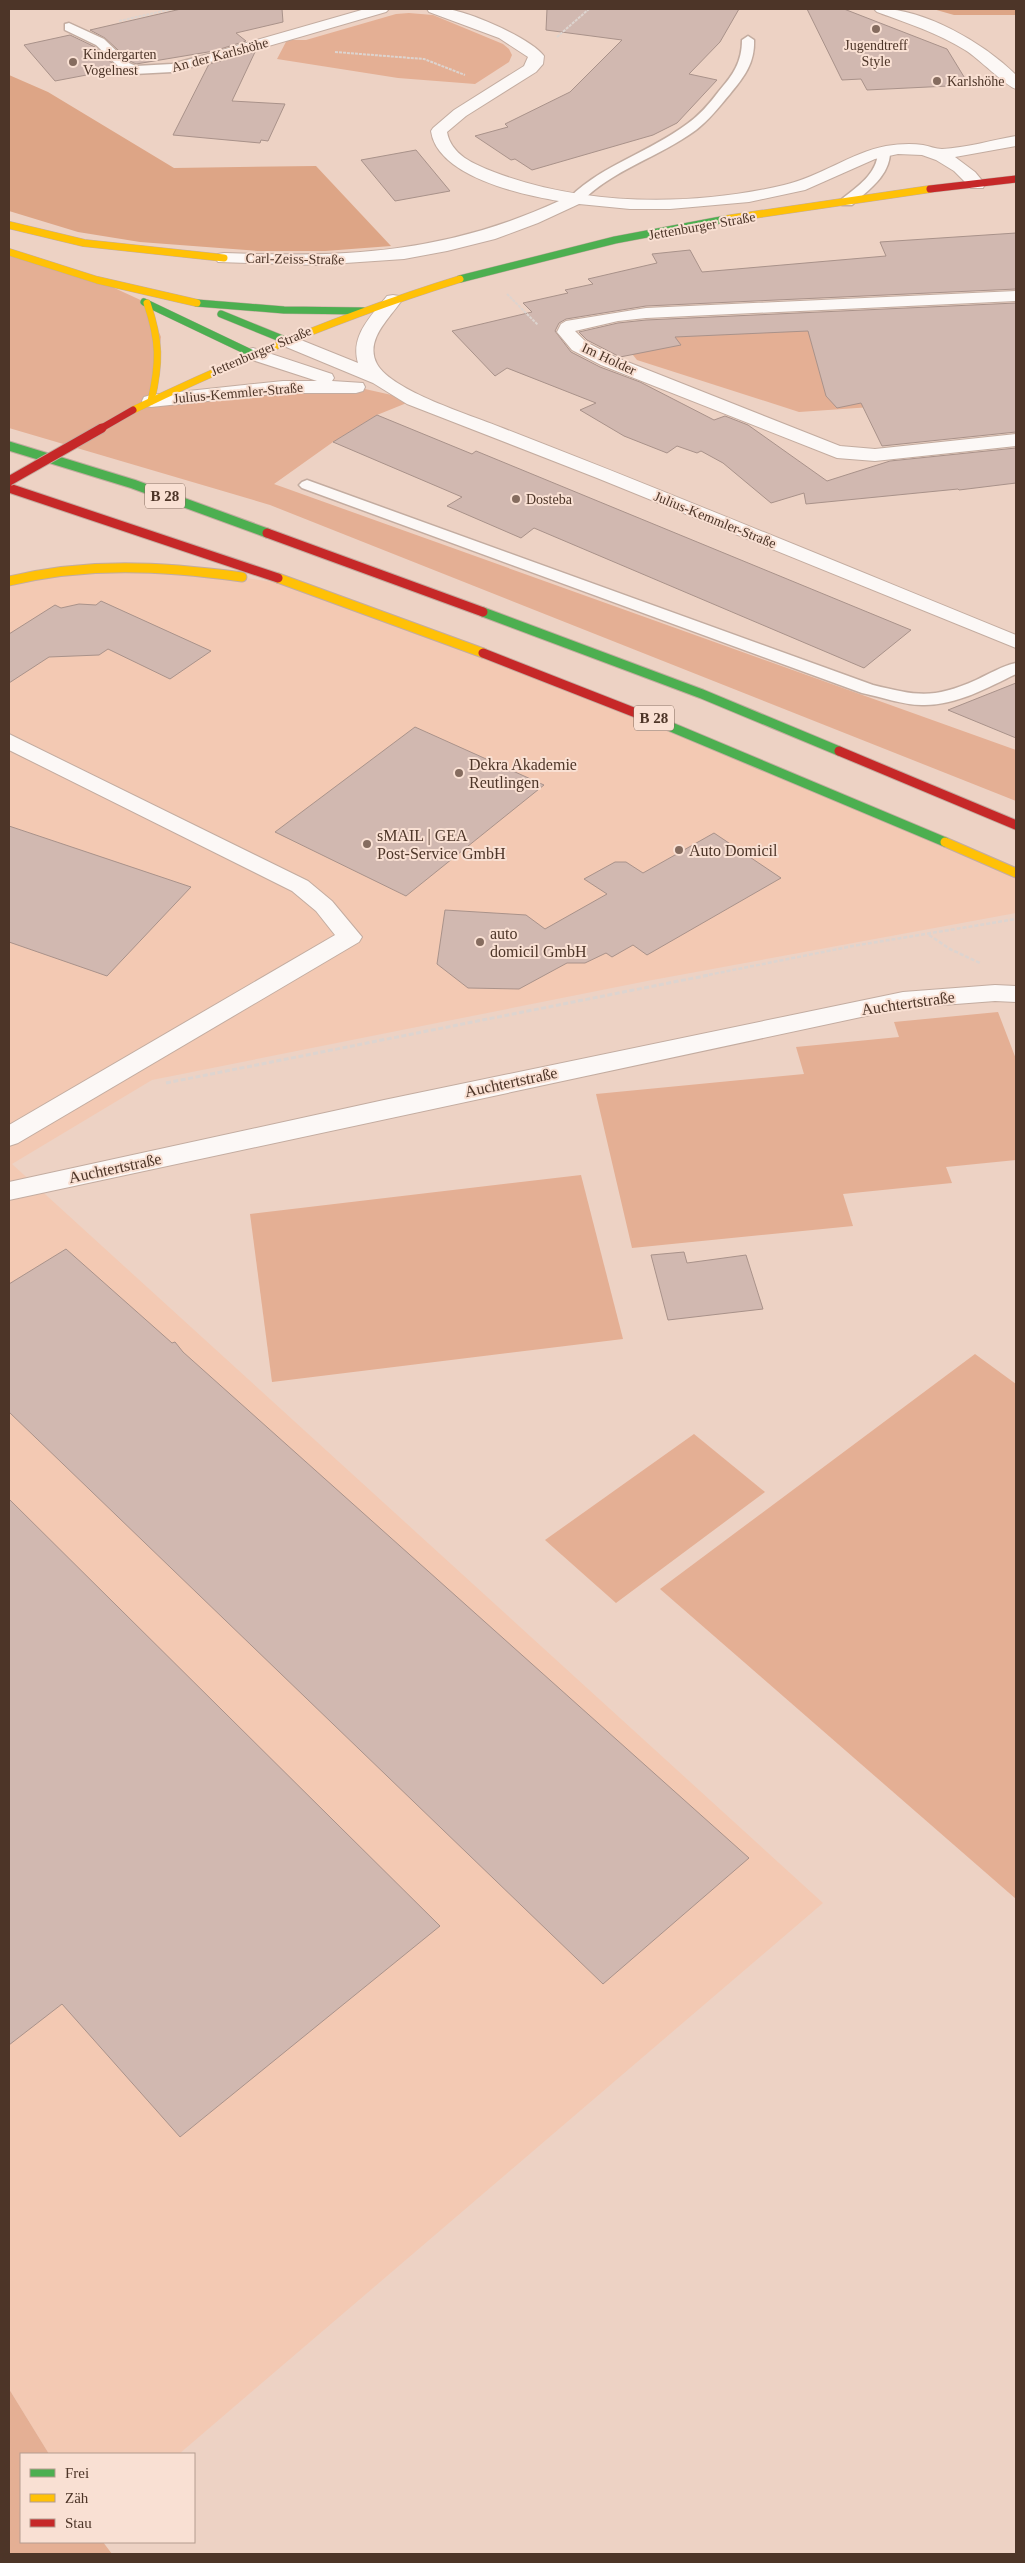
<svg xmlns="http://www.w3.org/2000/svg" width="1025" height="2563" font-family="Georgia,serif">
	<style>
		.built { fill: #f3c9b3 }
		.green { fill: #e4af94 }
		.forest { fill: #dda586 }
		.building { fill: #d1b8b0; stroke: #a9928a }
		.lines { fill: none; stroke-linecap: round; stroke-linejoin: round }
		.lane-casing { stroke: #c3aca0; stroke-width: 3 }
		.street-casing { stroke: #c3aca0; stroke-width: 2 }
		.fast-far1-casing { stroke: #c3aca0; stroke-width: 8 }
		.fast-casing { stroke: #c3aca0; stroke-width: 11 }
		.slow-far1-casing { stroke: #c3aca0; stroke-width: 8 }
		.slow-casing { stroke: #c3aca0; stroke-width: 11 }
		.jam-far1-casing { stroke: #c3aca0; stroke-width: 8 }
		.jam-casing { stroke: #c3aca0; stroke-width: 11 }
		.path-far2 { stroke: #ddd4cf; stroke-width: 2; stroke-dasharray: 3 1; stroke-linecap: butt }
		.path-far1 { stroke: #ddd4cf; stroke-width: 2.5; stroke-dasharray: 4 2; stroke-linecap: butt }
		.path { stroke: #ddd4cf; stroke-width: 3; stroke-dasharray: 5 2.5; stroke-linecap: butt }
		.lane { fill: #fcf8f6; fill-rule: evenodd }
		.street { fill: #fcf8f6; fill-rule: evenodd }
		.fast-far1 { stroke: #4caf50; stroke-width: 7 }
		.fast { stroke: #4caf50; stroke-width: 9 }
		.slow-far1 { stroke: #ffc107; stroke-width: 7 }
		.slow { stroke: #ffc107; stroke-width: 9 }
		.jam-far1 { stroke: #c62828; stroke-width: 7 }
		.jam { stroke: #c62828; stroke-width: 9 }
		.jam-bridge-far1-casing { stroke: #c3aca0; stroke-width: 8; stroke-linecap: butt }
		.jam-bridge-casing { stroke: #c3aca0; stroke-width: 11; stroke-linecap: butt }
		.jam-bridge-far1 { stroke: #c62828; stroke-width: 7 }
		.jam-bridge { stroke: #c62828; stroke-width: 9 }
		.poi-dot { fill: #856c5f; stroke: #f9e0d3; stroke-width: 2 }
		.labels { text-anchor: middle; dominant-baseline: central; stroke-width: 4; stroke-linejoin: round; paint-order: stroke }
		.far-poi-label { font-size: 14px; fill: #4d3528; stroke: #f9e0d3; text-anchor: start }
		.far-street-label { font-size: 14px; fill: #4d3528; stroke: #f9e0d3 }
		.shield { fill: #f9e0d3; stroke: #81685b; stroke-width: 1 }
		.shield-label { font-size: 15px; font-weight: bold; fill: #4d3528 }
		.poi-label { font-size: 16px; fill: #4d3528; stroke: #f9e0d3; text-anchor: start }
		.street-label { font-size: 16px; fill: #4d3528; stroke: #f9e0d3 }
	</style>
	<rect width="100%" height="100%" fill="#edd2c4"/>
	<!-- built -->
	<path class="built" d="M73,566L181,569L303,586L824,788L1016,873V913L647,981L152,1080L12,1164L823,1903L179,2454H49L9,2389V581L30,574Z"/>
	<!-- green -->
	<g class="green">
		<path d="M409,13L433,15L503,44L509,49L512,55L509,62L475,84L398,78L277,59L287,40H306L396,14Z"/>
		<path d="M9,252L97,280L147,303L161,337L151,400L356,387L414,400L377,415L333,442L274,484L1016,750V801L270,505L9,428Z"/>
		<path d="M1016,317V397L799,412L637,360L620,339L714,332Z"/>
		<path d="M998,1012L1016,1059V1160L946,1167L952,1183L843,1194L853,1226L632,1248L596,1094L804,1074L796,1047L899,1037L894,1022Z"/>
		<path d="M581,1175L623,1339L272,1382L250,1214Z"/>
		<path d="M975,1354L1016,1384V1899L660,1589Z"/>
		<path d="M694,1434L765,1492L616,1603L545,1540Z"/>
		<path d="M9,2389L49,2454H21V2542H103L112,2554H9Z"/>
	</g>
	<!-- forest -->
	<g class="forest">
		<path d="M933,9H1016V15H954Z"/>
		<path d="M9,75L48,92L174,168L316,166L391,246L325,251H258L140,242L78,232L9,211Z"/>
	</g>
	<!-- building -->
	<g class="building">
		<path d="M181,9H282L283,22L236,33L246,41L214,51L136,64L130,61L105,38L90,30Z"/>
		<path d="M547,9H739L720,42L689,74L717,80L677,123L653,135L532,170L515,159L511,160L475,136L508,127L505,124L570,92L622,40L546,30Z"/>
		<path d="M807,9H844L947,49L969,85L867,90L861,79L842,80Z"/>
		<path d="M70,35L95,47L118,69L55,81L24,45Z"/>
		<path d="M255,52L232,101L285,104L268,141L261,140L260,143L173,135L209,64Z"/>
		<path d="M416,150L450,191L395,201L361,160Z"/>
		<path d="M1016,233V289L646,306L566,319L559,323L555,331L571,352L600,367L640,382L714,420L725,416L748,425L827,481L890,461L1016,448V483L959,490L958,489L806,504L804,493L771,503L723,463L701,451L697,453L677,446L667,453L624,436L580,410L596,403L507,368L495,376L452,331L532,312L523,303L568,293L565,290L593,284L588,279L657,263L652,254L690,250L702,272L886,256L880,242Z"/>
		<path d="M1016,303V432L882,446L861,403L837,408L826,396L808,331L675,337L681,345L620,357L587,340L579,332L618,323L646,320Z"/>
		<path d="M377,415L472,454L476,451L911,630L864,668L534,528L521,538L447,506L462,497L333,442Z"/>
		<path d="M101,601L211,651L170,679L108,649L99,655L49,657L9,683V634L55,605L61,608L79,604L96,605Z"/>
		<path d="M1016,683V738L948,710Z"/>
		<path d="M415,727L544,785L406,896L275,832Z"/>
		<path d="M9,826L191,887L107,976L9,942Z"/>
		<path d="M714,833L781,878L647,955L633,945L612,957L606,953L585,963H567L519,989L468,988L437,964L445,910L526,915L545,929L607,894L584,879L615,862H626L643,873Z"/>
		<path d="M66,1249L172,1343L175,1342L183,1352L749,1858L603,1984L9,1412V1284Z"/>
		<path d="M684,1252L687,1263L746,1255L763,1309L668,1320L651,1255Z"/>
		<path d="M9,1499L440,1926L180,2137L62,2004L9,2045Z"/>
	</g>
	<g class="lines">
		<defs>
			<g id="lane">
				<path d="M69,23L104,39L129,63L136,66L172,64L221,51L227,55L225,58L172,72L134,74L121,69L96,45L65,30V24Z"/>
				<path d="M748,36L754,40C755,63 744,77 730,94C719,107 709,120 696,130C658,158 613,169 580,203H570L568,200L570,197C604,164 650,152 687,124C700,115 710,103 719,91C733,75 742,62 742,40Z"/>
				<path d="M884,148L890,152C890,176 868,190 852,205H842L840,202L842,199C858,186 877,174 878,152Z"/>
				<path d="M307,480L873,685C918,696 933,699 976,680C989,674 1002,666 1016,663V674C987,688 955,706 922,705C902,705 882,697 862,693L302,488L299,485L302,482Z"/>
			</g>
			<g id="street">
				<path d="M365,9H389L386,12L227,58L221,60L213,55L215,52Z"/>
				<path d="M427,9C433,9 440,8 446,9C468,11 531,38 544,56L543,64L536,72L466,116L447,132C451,155 474,164 494,172C584,206 690,207 784,185C820,177 850,153 886,146C898,144 911,143 923,145C929,146 936,149 942,149C966,148 992,140 1016,136V146L955,157L975,172L985,184L983,188H971L954,171L936,160L922,155L898,154L875,159L805,190L749,202L670,209H630L579,204L538,223L495,239L447,251L404,259L316,265L218,262L215,258L218,254L224,253C346,258 446,253 559,201C521,195 437,176 431,131L433,128L454,110L524,66L528,57L499,38L429,12Z"/>
				<path d="M874,9C921,6 984,43 1016,75V89C1007,87 977,57 965,50C938,33 907,23 877,12Z"/>
				<path d="M1016,291V301L646,318L618,321L575,331L586,342L615,357L840,446L875,449L1016,434V446L875,461L837,458L601,365L572,350L557,332L561,324L566,321L646,308Z"/>
				<path d="M393,295L399,296L402,300C390,318 364,340 377,364C392,391 471,415 500,427C673,494 844,565 1016,635V648L597,478L407,404L373,383L279,344L276,340L279,336H291L358,363C350,336 371,316 387,296Z"/>
				<path d="M253,348L332,374L334,378L332,381L363,383L365,387L363,391L356,393H283L151,407L144,405L142,401L144,397L151,395L283,381H317L246,358L244,354L246,350Z"/>
				<path d="M9,734L308,881L332,901L362,937L359,942L18,1143L9,1146V1125L335,935L316,911L292,891L9,750Z"/>
				<path d="M995,985L1016,986V1002L995,1001L903,1008L9,1200V1182L384,1100L903,992Z"/>
			</g>
			<g id="fast-far1">
				<path d="M460,279L615,240L726,219"/>
				<path d="M144,302L253,354"/>
				<path d="M197,303L284,310L363,311"/>
				<path d="M221,314L285,340"/>
			</g>
			<g id="fast">
				<path d="M9,446L133,484L267,533"/>
				<path d="M483,612L702,694L839,751"/>
				<path d="M664,724L945,842"/>
			</g>
			<g id="slow-far1">
				<path d="M726,219L930,189"/>
				<path d="M9,225L84,243L224,258"/>
				<path d="M9,252L97,280L197,303"/>
				<path d="M147,303C160,341 160,363 151,401"/>
				<path d="M133,410C239,359 347,314 460,279"/>
			</g>
			<g id="slow">
				<path d="M278,578L483,653"/>
				<path d="M9,581C89,562 161,566 242,577"/>
				<path d="M945,842L1016,873"/>
			</g>
			<path id="jam-far1" d="M930,189L1016,179"/>
			<g id="jam">
				<path d="M9,488L278,578"/>
				<path d="M267,533L483,612"/>
				<path d="M483,653L664,724"/>
				<path d="M839,751L1016,825"/>
			</g>
		</defs>
		<!-- lane casing -->
		<use href="#lane" class="lane-casing"/>
		<!-- street casing -->
		<use href="#street" class="street-casing"/>
		<!-- fast-far1 casing -->
		<use href="#fast-far1" class="fast-far1-casing"/>
		<!-- fast casing -->
		<use href="#fast" class="fast-casing"/>
		<!-- slow-far1 casing -->
		<use href="#slow-far1" class="slow-far1-casing"/>
		<!-- slow casing -->
		<use href="#slow" class="slow-casing"/>
		<!-- jam-far1 casing -->
		<use href="#jam-far1" class="jam-far1-casing"/>
		<!-- jam casing -->
		<use href="#jam" class="jam-casing"/>
		<!-- path-far2 -->
		<g class="path-far2">
			<path d="M119,21L172,9"/>
			<path d="M557,37L589,9"/>
			<path d="M335,52L424,59L465,75"/>
			<path d="M507,294L538,325"/>
		</g>
		<!-- path-far1 -->
		<g class="path-far1">
			<path d="M929,935L950,949L980,963"/>
			<path d="M703,976L853,946L1016,919"/>
		</g>
		<!-- path -->
		<path class="path" d="M166,1083L709,975"/>
		<!-- lane -->
		<use href="#lane" class="lane"/>
		<!-- street -->
		<use href="#street" class="street"/>
		<!-- fast-far1 -->
		<use href="#fast-far1" class="fast-far1"/>
		<!-- fast -->
		<use href="#fast" class="fast"/>
		<!-- slow-far1 -->
		<use href="#slow-far1" class="slow-far1"/>
		<!-- slow -->
		<use href="#slow" class="slow"/>
		<!-- jam-far1 -->
		<use href="#jam-far1" class="jam-far1"/>
		<!-- jam -->
		<use href="#jam" class="jam"/>
		<defs>
			<path id="jam-bridge-far1" d="M100,429L133,410"/>
			<path id="jam-bridge" d="M9,481L102,428"/>
		</defs>
		<!-- jam-bridge-far1 casing -->
		<use href="#jam-bridge-far1" class="jam-bridge-far1-casing"/>
		<!-- jam-bridge casing -->
		<use href="#jam-bridge" class="jam-bridge-casing"/>
		<!-- jam-bridge-far1 -->
		<use href="#jam-bridge-far1" class="jam-bridge-far1"/>
		<!-- jam-bridge -->
		<use href="#jam-bridge" class="jam-bridge"/>
	</g>
	<!-- markers -->
	<g class="poi-dot">
		<circle cx="876" cy="29" r="5"/>
		<circle cx="73" cy="62" r="5"/>
		<circle cx="937" cy="81" r="5"/>
		<circle cx="516" cy="499" r="5"/>
		<circle cx="459" cy="773" r="5"/>
		<circle cx="367" cy="844" r="5"/>
		<circle cx="679" cy="850" r="5"/>
		<circle cx="480" cy="942" r="5"/>
	</g>
	<g class="labels">
		<!-- far-poi labels -->
		<g class="far-poi-label">
			<text x="876" y="45" text-anchor="middle">Jugendtreff<tspan x="876" dy="16">Style</tspan></text>
			<text x="83" y="54">Kindergarten<tspan x="83" dy="16">Vogelnest</tspan></text>
			<text x="947" y="81">Karlshöhe</text>
			<text x="526" y="499">Dosteba</text>
		</g>
		<!-- far-street labels -->
		<g class="far-street-label">
			<text transform="translate(220 55) rotate(-15)">An der Karlshöhe</text>
			<text transform="translate(702 226) rotate(-10)">Jettenburger Straße</text>
			<text transform="translate(295 259) rotate(1)">Carl-Zeiss-Straße</text>
			<text transform="translate(261 351) rotate(-23)">Jettenburger Straße</text>
			<text transform="translate(609 359) rotate(25)">Im Holder</text>
			<text transform="translate(238 393) rotate(-5)">Julius-Kemmler-Straße</text>
			<text transform="translate(715 520) rotate(22)">Julius-Kemmler-Straße</text>
		</g>
		<!-- shield labels -->
		<g class="shield">
			<rect x="145" y="483.5" width="40" height="25" rx="4"/>
			<rect x="634" y="705.5" width="40" height="25" rx="4"/>
		</g>
		<g class="shield-label">
			<text x="165" y="496">B 28</text>
			<text x="654" y="718">B 28</text>
		</g>
		<!-- poi labels -->
		<g class="poi-label">
			<text x="469" y="764">Dekra Akademie<tspan x="469" dy="18">Reutlingen</tspan></text>
			<text x="377" y="835">sMAIL | GEA<tspan x="377" dy="18">Post-Service GmbH</tspan></text>
			<text x="689" y="850">Auto Domicil</text>
			<text x="490" y="933">auto<tspan x="490" dy="18">domicil GmbH</tspan></text>
		</g>
		<!-- street labels -->
		<g class="street-label">
			<text transform="translate(908 1003) rotate(-8)">Auchtertstraße</text>
			<text transform="translate(511 1082) rotate(-12)">Auchtertstraße</text>
			<text transform="translate(115 1168) rotate(-12)">Auchtertstraße</text>
		</g>
	</g>
	<!-- border -->
	<rect width="1025" height="2563" fill="none" stroke="#4d3528" stroke-width="20"/>
	<!-- legend -->
	<rect x="20" y="2453" width="175" height="90" fill="#f9e0d3" stroke="#b49c8f"/>
	<rect x="30" y="2469" width="25" height="8" fill="#4caf50" stroke="#b49c8f"/>
	<text x="65" y="2478" font-size="15" fill="#4d3528">Frei</text>
	<rect x="30" y="2494" width="25" height="8" fill="#ffc107" stroke="#b49c8f"/>
	<text x="65" y="2503" font-size="15" fill="#4d3528">Zäh</text>
	<rect x="30" y="2519" width="25" height="8" fill="#c62828" stroke="#b49c8f"/>
	<text x="65" y="2528" font-size="15" fill="#4d3528">Stau</text>
</svg>
